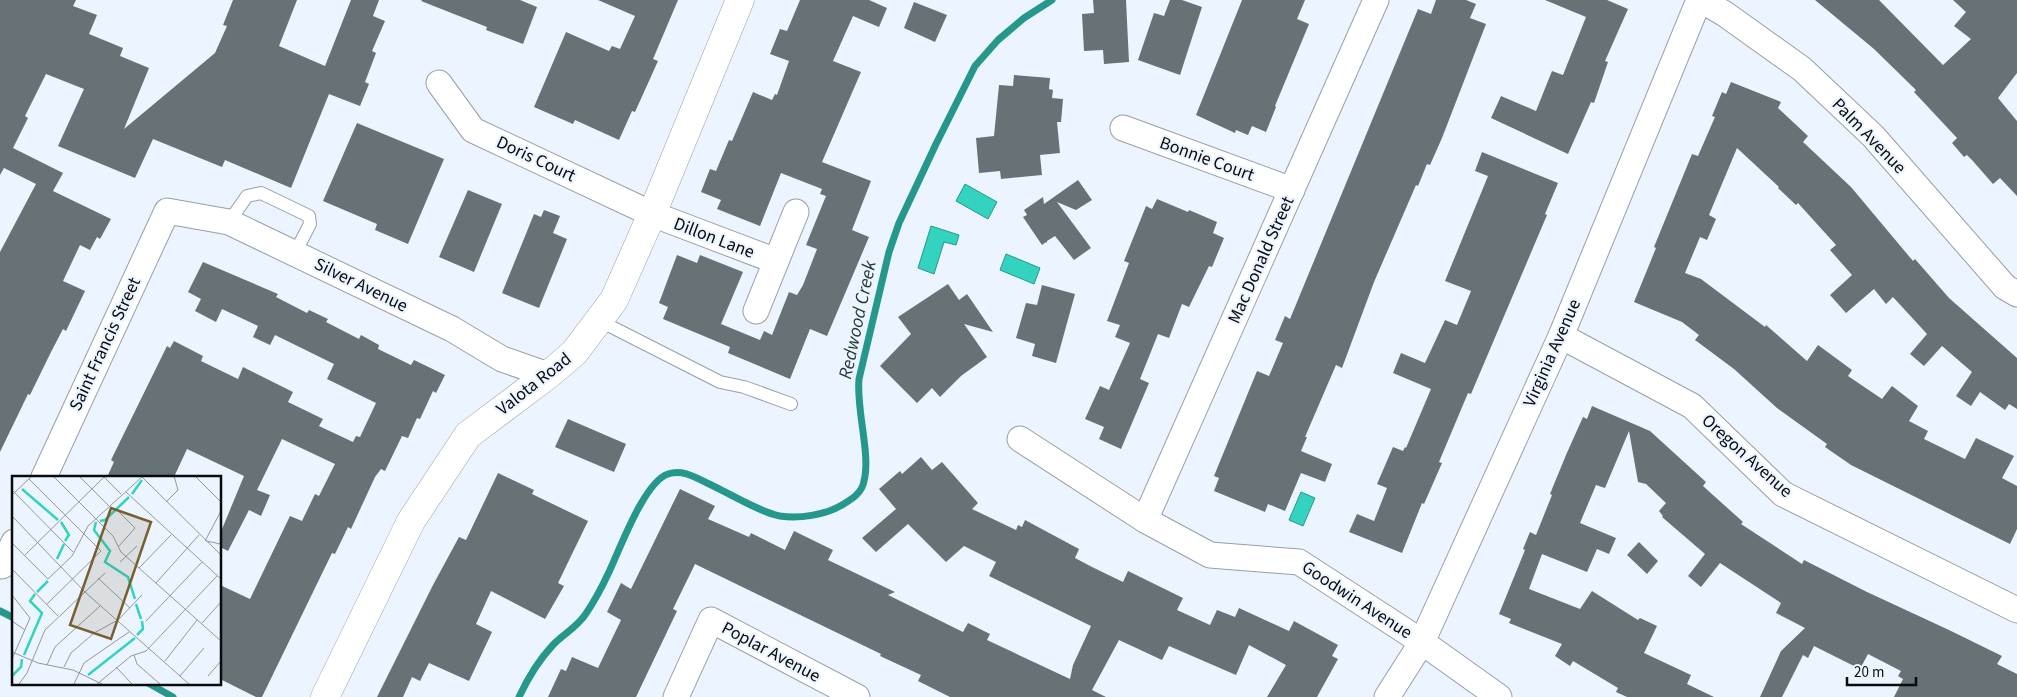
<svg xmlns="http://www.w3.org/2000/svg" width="2017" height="697" font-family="'Source Sans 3',sans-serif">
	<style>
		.water { fill: #33d3c0; stroke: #26978b }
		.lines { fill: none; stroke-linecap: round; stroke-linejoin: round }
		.stream { stroke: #26978b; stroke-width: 7 }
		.building { fill: #667276 }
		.lane-casing { stroke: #979fa8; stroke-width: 14 }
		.street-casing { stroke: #979fa8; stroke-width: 27 }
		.secondary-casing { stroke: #979fa8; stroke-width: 29 }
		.lane { stroke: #fff; stroke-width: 12 }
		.street { stroke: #fff; stroke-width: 25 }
		.secondary { stroke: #fff; stroke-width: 28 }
		.labels { text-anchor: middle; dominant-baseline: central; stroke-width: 4.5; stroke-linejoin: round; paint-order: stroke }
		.street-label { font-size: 18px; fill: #090c0f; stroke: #ecf5ff }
		.water-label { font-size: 19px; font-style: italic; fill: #1f3834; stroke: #ecf5ff }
		.inset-river { fill: none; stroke: #33d3c0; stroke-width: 2.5 }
		.inset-road { fill: none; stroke: #91989f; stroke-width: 1 }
		.view { fill: #785f30; fill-opacity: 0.15; stroke: #785f30; stroke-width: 2.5 }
		.inset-edge { fill: none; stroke: #090c0f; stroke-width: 2.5 }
	</style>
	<rect width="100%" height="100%" fill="#ecf5ff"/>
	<!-- water -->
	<g class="water">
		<path d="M965,184L997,202L988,219L956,201Z"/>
		<path d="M931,226L959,235L956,245L944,242L934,274L918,268Z"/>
		<path d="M1006,254L1040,268L1034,284L1000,270Z"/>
		<path d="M1301,492L1315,498L1303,526L1289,520Z"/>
	</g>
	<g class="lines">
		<!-- stream -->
		<g class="stream">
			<path d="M0,611L14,618"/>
			<path d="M148,683L173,697"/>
			<path d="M519,697C528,678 538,661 552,646C562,635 576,628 585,615C594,602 602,587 609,572C620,549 644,482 668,474C682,469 695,477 707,483C727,492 759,512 780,516C799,519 825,515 842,505C852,499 862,493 864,481C871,454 856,410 859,379L889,252L899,223L936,144L975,66L998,40L1024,18L1052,0"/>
		</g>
	</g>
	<!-- building -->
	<g class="building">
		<path d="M0,0H76L73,6L97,15L89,34L123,48L120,56L149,68L124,129L215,53L227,26L223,25L233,0H297L279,46L325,66L351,0H379L373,16L385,21L372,51L376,53L365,82L369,84L360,106L329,94L291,188L225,160L222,167L153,139L135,178L58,146L84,89L46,74L25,116L28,118L13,148L63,173L53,191L111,219L100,239L97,237L90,250L80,245L63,281L85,291L66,331L63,329L51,352L30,395L28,394L0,452V252L36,184L4,168L0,175Z"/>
		<path d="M422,0H520L537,7L523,44L486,30L487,27L421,1Z"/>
		<path d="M598,0H678L653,59L658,61L635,112L632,111L619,140L575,120L573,124L534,107L566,32L609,51L612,46L620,49L635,16Z"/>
		<path d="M800,0H869L887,8L879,27L853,16L833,61L861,72L822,162L871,181L852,230L869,237L827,336L810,329L790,379L728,353L730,347L663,319L668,307L659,303L677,255L697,263L700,255L743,272L721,324L760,340L764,331L772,335L789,292L797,295L803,285L817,249L806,245L826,196L820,194L822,189L781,173L760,226L717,209L721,200L701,192L710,169L716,171L729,140L732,141L753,92L772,100L775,94L777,95L789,61L770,54L780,29L787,31Z"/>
		<path d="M1093,0H1126L1129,62L1104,64L1103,50L1084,51L1082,14L1094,13Z"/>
		<path d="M1170,0H1182L1202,7L1180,75L1138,60L1154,13L1164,16Z"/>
		<path d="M1242,0H1305L1297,19L1309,24L1275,106L1276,107L1266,132L1252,126L1248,135L1236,130L1235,133L1196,115Z"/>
		<path d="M1436,0H1466L1476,4L1470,18L1486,24L1442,138L1430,165L1427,164L1418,186L1416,185L1374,282L1342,368L1336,365L1305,437H1307L1301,451L1332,464L1325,482L1301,473L1285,511L1268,504L1265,512L1214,491L1219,478L1214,476L1257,371L1269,376L1283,343L1275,340L1285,316L1290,319L1418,9L1431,14Z"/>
		<path d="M1545,0H1607L1628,9L1605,61L1608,62L1594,103L1591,102L1568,154L1491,118L1501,96L1536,111L1552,71L1563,75L1586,17Z"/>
		<path d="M1815,0H1879L1943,65L1971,39L1954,26L1966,12L1953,0H2017V73L1998,98L2017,121V196L2000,178L1993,184L1972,160L1967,155L1964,157L1952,143L1957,138L1914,92L1916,90L1874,49Z"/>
		<path d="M914,2L947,15L935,42L904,28Z"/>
		<path d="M1014,75L1050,78L1049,89L1053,90L1052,98L1063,99L1061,122H1057L1060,153L1040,155L1042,175L1001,179L1000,171L979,173L976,138L994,136L999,85L1013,86Z"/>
		<path d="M1731,82L1781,102L1778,108L1808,136L1803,142L1851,187L1913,261L1915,259L1949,298L2017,358V409L2009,404L2005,410L1980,392L1971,406L1956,396L1972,372L1942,346L1924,366L1910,354L1927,334L1893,297L1886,304L1874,289L1846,313L1830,295L1852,275L1830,250L1836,245L1798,203L1796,205L1778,188L1779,187L1737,148L1709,215L1716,219L1707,240L1700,237L1685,273L1701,279L1765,327L1766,325L1807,361L1818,345L1852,370L1848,376L1882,399L1892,386L1918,406L1909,421L1928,431L1924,439L1965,459L1976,438L2014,456L2002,478L2017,486V529L2010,544L1851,465L1825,447L1827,444L1777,408L1734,369L1695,340L1699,335L1682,322L1634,302L1656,248L1654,247L1692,154L1698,156L1715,117L1712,116L1722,92L1726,94Z"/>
		<path d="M357,123L444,159L408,244L375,230L377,224L323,201Z"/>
		<path d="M1482,152L1558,183L1545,214L1547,215L1471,394L1468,393L1439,462L1442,463L1424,504L1422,503L1402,553L1349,532L1357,514L1374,521L1387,488L1377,484L1393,447L1403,451L1405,447L1406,448L1431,389L1393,373L1401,353L1425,363L1445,320L1457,325L1471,291L1445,281L1488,176L1475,171Z"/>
		<path d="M1078,180L1092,200L1076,210L1057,202L1091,248L1074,260L1055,236L1047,241V243L1046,242L1042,245L1023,217L1027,215L1024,210L1043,197L1044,204Z"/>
		<path d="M468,190L502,204L474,272L439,257Z"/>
		<path d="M1157,199L1188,212L1189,210L1217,222L1213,233L1224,238L1212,267L1209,266L1189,307L1182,304L1169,338L1158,334L1140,379L1149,383L1121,449L1099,439L1104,427L1085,419L1100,386L1109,390L1130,343L1115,337L1120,325L1107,321L1129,263L1124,261L1146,206L1152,209Z"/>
		<path d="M544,210L560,216L553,233L567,239L539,308L502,293L534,214L541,217Z"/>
		<path d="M203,262L278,294L276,297L307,313L309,310L328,319L326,322L359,339L361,335L379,345L378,349L411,365L414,360L445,375L436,393L433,391L420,419L417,418L408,438L402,436L385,471L381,469L375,477L351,529L348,527L335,554L332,553L262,697H256L220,679V585L250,599L290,516L302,521L315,494L319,496L335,464L282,439L257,490L270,495L261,516L249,510L228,551L220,547V534L244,476L187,449L174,477H107L114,462L111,460L167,346L170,348L174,341L203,356L201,361L238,379L243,367L293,392L288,402L323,419L319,426L353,442L356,436L360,437L376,403L327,379L334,364L275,335L270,345L253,337L258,326L222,309L216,322L195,311L201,299L188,292Z"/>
		<path d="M948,284L959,300L967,294L993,332L964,324L987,357L961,376L940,397L932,388L917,403L880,366L911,334L898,317Z"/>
		<path d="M1042,285L1075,294L1056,363L1032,356L1035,344L1016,338L1026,303L1037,305Z"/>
		<path d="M1592,406L1650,431L1706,482L1703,486L1743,522L1741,524L1802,564L1804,560L1867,592L1949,630L2002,656L1997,664L2017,674V697H1894L1903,679L1898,676L1901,671L1868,654L1860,669L1814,646L1808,658L1803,655L1782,697H1760L1781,651L1805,628L1776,613L1781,603L1720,563L1701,587L1688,576L1705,554L1662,517L1663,516L1659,511L1666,503L1646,484L1638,482L1629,431L1605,488L1596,485L1580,523L1616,538L1609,554L1597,549L1587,572L1542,554L1529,589L1580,609L1592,591L1638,620L1640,618L1657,626L1644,653L1691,675L1687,684L1714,697H1627L1616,692L1618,688L1573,661L1570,666L1555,656L1562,644L1509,623L1511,619L1499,614L1525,550L1523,549L1530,532L1536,535L1552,495L1550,494L1566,455L1583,417L1587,419Z"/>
		<path d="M568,419L626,444L614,472L555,447Z"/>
		<path d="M921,457L932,470L942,462L978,503L972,509L1016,530L1018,525L1022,527L1025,520L1079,549L1075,558L1092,567L1123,582L1128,571L1183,598L1177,610L1210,625L1217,610L1235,617L1239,608L1289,631L1294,621L1338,645L1332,656L1338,659L1317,697H1267L1286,665L1249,645L1236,675L1169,646L1162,660L1119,640L1092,690L1106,697H950L918,681L921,675L880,656L881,654L695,564L673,609L677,611L636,697H548L561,669L566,671L572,657L598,668L621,620L607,612L621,583L631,589L680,489L715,506L708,519L749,537L751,533L785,550L794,531L833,550L828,560L895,592L888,595L963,632L968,623L990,634L987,640L1070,679L1073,665L1091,626L989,576L996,562L964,546L946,562L908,524L876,552L862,538L896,509L879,489L900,471L902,474Z"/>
		<path d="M498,473L534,490L532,494L588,521L558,583L564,586L545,619L491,591L476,624L492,632L469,681L429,663L420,681L412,677L403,697H377L433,585L459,537L466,540Z"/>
		<path d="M1639,542L1658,561L1647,574L1627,555Z"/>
	</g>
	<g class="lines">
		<defs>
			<g id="lane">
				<path d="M229,222L247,196L261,193L309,216L310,224L295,253"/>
				<path d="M598,320L720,382L744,387L791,404"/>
			</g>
			<g id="street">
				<path d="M1701,0L1725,14L1802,69L1873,136L2005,287L2017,294"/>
				<path d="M439,83L473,130L652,214L776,261"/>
				<path d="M1123,128L1292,190"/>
				<path d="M756,311L796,212"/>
				<path d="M1561,336L1692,406L1783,494L2017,610"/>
				<path d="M1020,439L1145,520L1210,555L1299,562L1422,642L1499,697"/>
				<path d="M44,477L167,211L229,222L452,329L502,359L548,375"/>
				<path d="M1145,520L1376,0"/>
				<path d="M2,566L14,542"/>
				<path d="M676,697L711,620L857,697"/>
				<path d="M1387,697L1422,642L1561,336L1699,0"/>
			</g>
			<path id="secondary" d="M325,697L411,521L468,435L548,375L574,353L614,300L652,214L740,0"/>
		</defs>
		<!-- lane casing -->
		<use href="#lane" class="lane-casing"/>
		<!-- street casing -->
		<use href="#street" class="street-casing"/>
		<!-- secondary casing -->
		<use href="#secondary" class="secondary-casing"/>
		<!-- lane -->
		<use href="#lane" class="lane"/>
		<!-- street -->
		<use href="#street" class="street"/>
		<!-- secondary -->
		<use href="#secondary" class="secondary"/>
	</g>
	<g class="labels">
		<!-- street labels -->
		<g class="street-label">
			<text transform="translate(1869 136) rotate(46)">Palm Avenue</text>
			<text transform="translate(536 159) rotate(25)">Doris Court</text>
			<text transform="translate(1207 159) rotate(20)">Bonnie Court</text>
			<text transform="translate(714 238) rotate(21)">Dillon Lane</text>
			<text transform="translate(1261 260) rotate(-66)">Mac Donald Street</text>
			<text transform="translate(361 285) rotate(26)">Silver Avenue</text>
			<text transform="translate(105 344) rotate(-65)">Saint Francis Street</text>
			<text transform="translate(1552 353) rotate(-66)">Virginia Avenue</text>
			<text transform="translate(534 384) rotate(-38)">Valota Road</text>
			<text transform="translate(1747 456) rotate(42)">Oregon Avenue</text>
			<text transform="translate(1357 600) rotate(33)">Goodwin Avenue</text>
			<text transform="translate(771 652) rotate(28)">Poplar Avenue</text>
		</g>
		<!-- water labels -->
		<g class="water-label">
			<text transform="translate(858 320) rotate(-78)">Redwood Creek</text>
		</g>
	</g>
	<!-- overview -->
	<g transform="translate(12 476)">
		<rect width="209" height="209" fill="#ecf5ff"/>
		<path class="inset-river" d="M10,13L46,44M120,18L130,4M88,45L93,44L117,21M49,46L57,59L53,65M84,46L82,54L98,75L93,86L116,101L123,123M45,83L52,68M25,116L36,105M124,128L129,143M125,159L131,153L130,145M12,179L30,137L18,125L23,118M76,199L123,162M0,200L9,191L10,183"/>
		<path class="inset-road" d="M41,0L101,60L109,76L209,165M67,0L97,30M183,0L209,26M92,1L109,18M130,1L209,79M17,3L89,75L35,128M0,14L61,76M114,16L209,103M0,19L20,0M154,26L166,14L162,0M106,35L123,52L107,70M0,40L73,116L177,208M193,65L209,35M194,65L209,68M0,67L36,103L60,80L76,50L131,0M13,79L93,0M108,86L125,70M127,92L159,59M0,93L46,140M86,102L118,132M144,107L187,59M0,119L18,142L0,183M0,145L13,154M134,145L190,86M190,147L209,126M0,176L26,187L61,194L90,208M122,179L125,188L148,208M153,185L185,144M35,189L43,171L88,130M52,191L59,177L82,157L106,144L130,119M104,191L120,208M168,200L192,172M196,200L209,185M7,208L15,197L33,154L93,97M62,208L72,187L117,156M85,208L119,180L134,175L205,100"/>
		<path class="view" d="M99,32L139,46L99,163L58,149Z"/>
		<rect width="209" height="209" class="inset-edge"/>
	</g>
	<!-- scale -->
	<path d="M1847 677v8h69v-8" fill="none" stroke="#090c0f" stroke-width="2.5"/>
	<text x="1854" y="677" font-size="15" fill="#090c0f" stroke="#ecf5ff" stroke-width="4" paint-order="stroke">20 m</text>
</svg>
